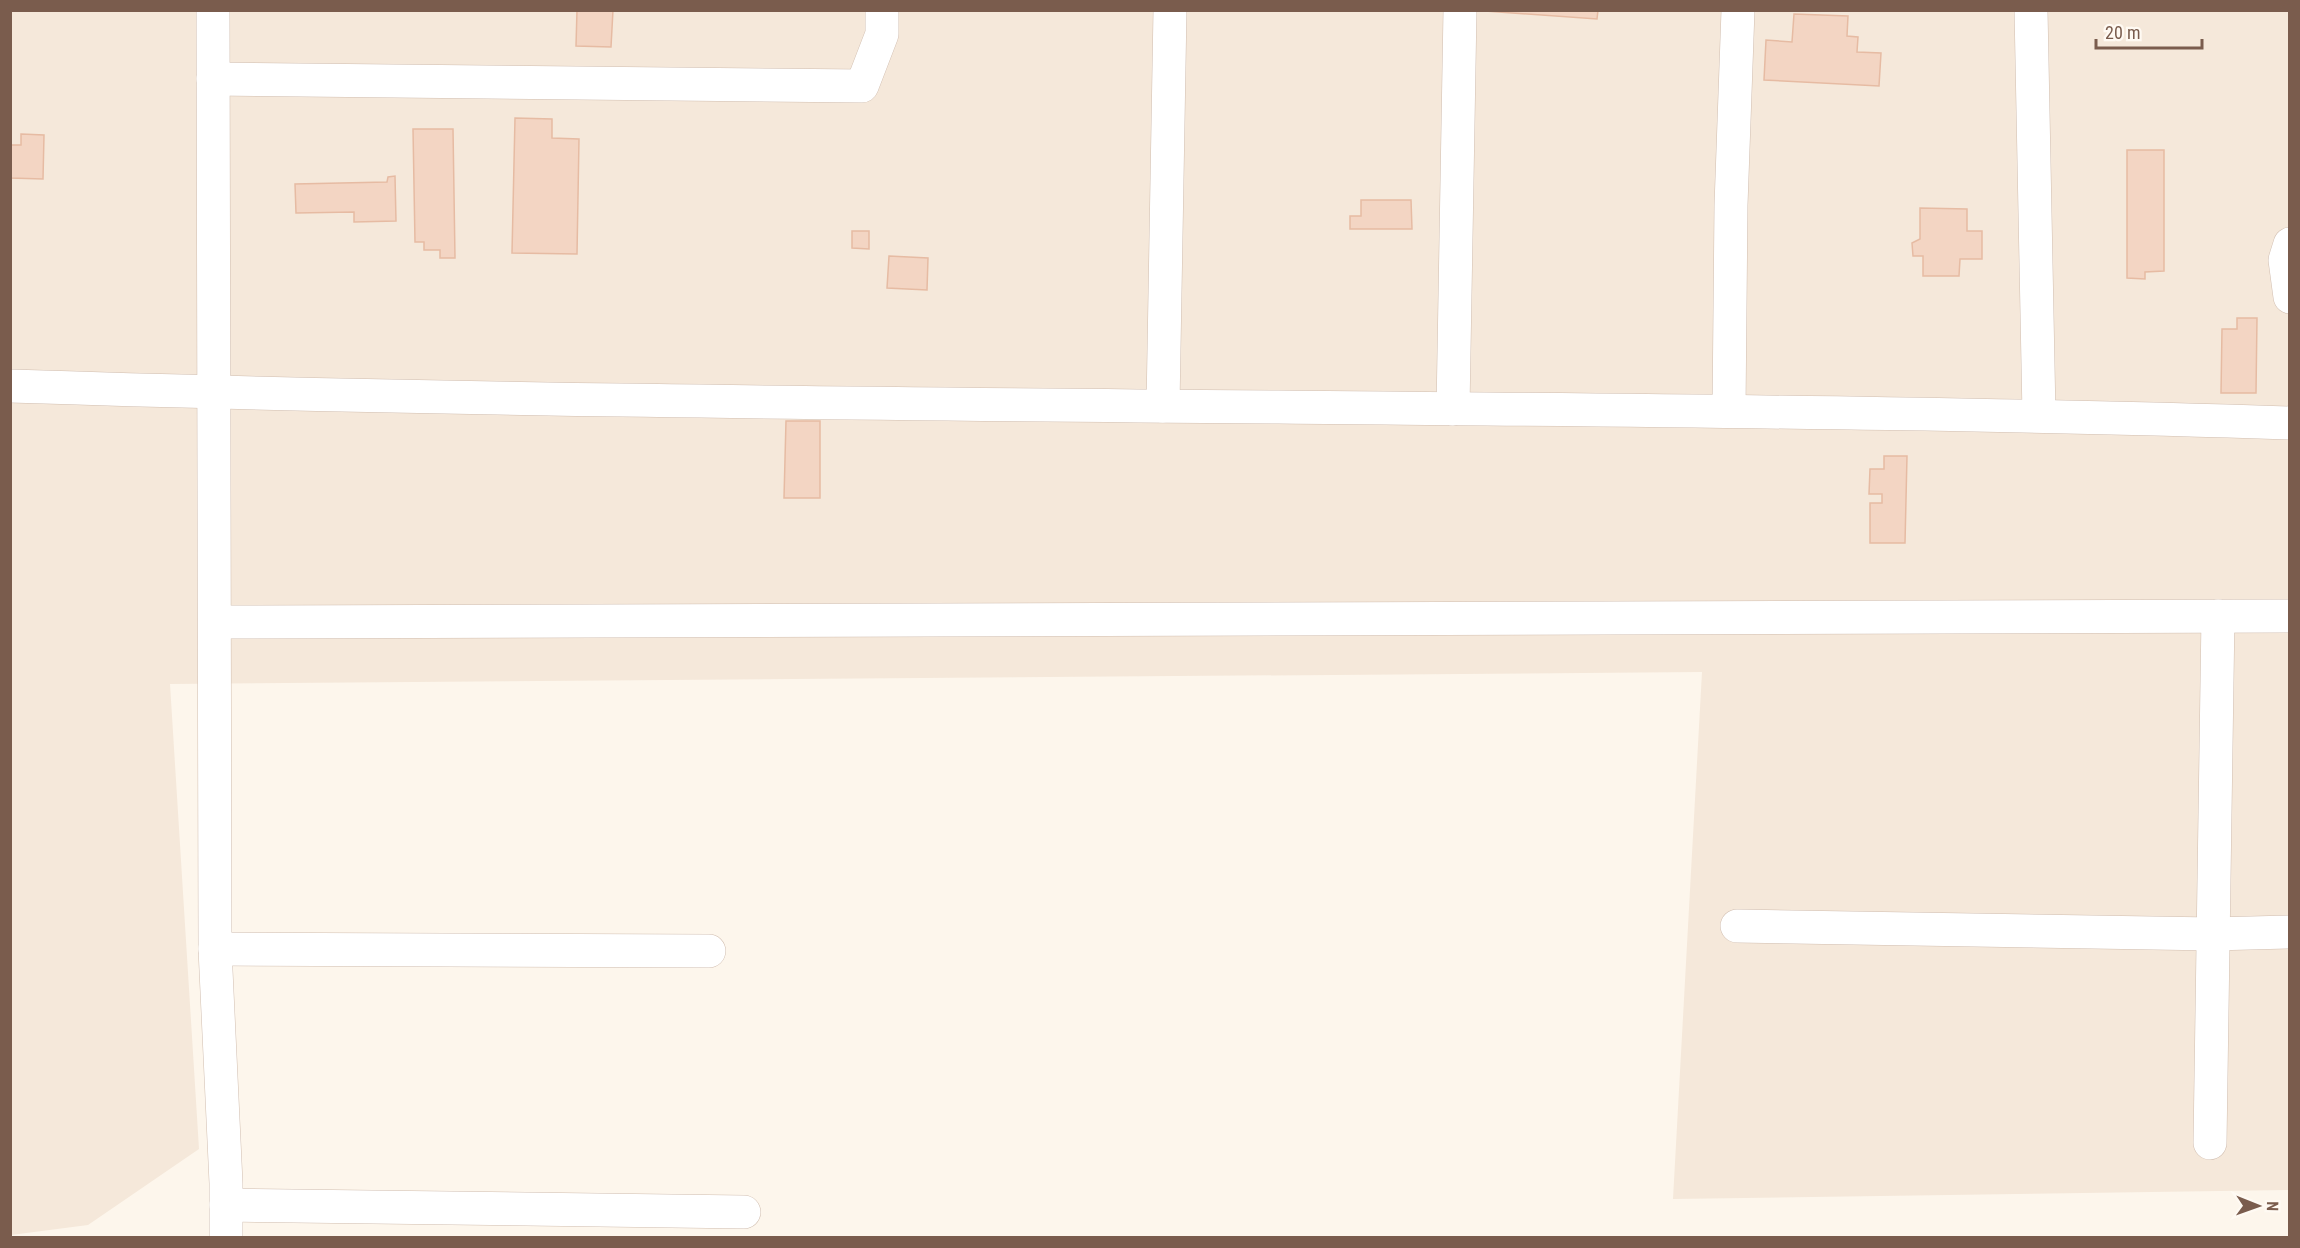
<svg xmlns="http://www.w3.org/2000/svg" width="2300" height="1248" font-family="'Roboto Condensed',sans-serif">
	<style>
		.residential { fill: #f5e8da }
		.building { fill: #f3d5c3; stroke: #e6bba3; stroke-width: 1.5 }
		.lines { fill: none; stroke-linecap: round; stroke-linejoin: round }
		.minor-casing { stroke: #d1beb0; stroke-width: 34 }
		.minor { stroke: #fff; stroke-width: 33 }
	</style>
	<rect width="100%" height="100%" fill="#fdf6ec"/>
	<!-- residential -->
	<path class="residential" d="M10,11H2289V1190L1673,1199L1702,672L170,684L199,1149L88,1225L11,1235Z"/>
	<!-- building -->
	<g class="building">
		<path d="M577,10H613L611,47L576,46Z"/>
		<path d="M1471,10H1598L1597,19Z"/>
		<path d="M1794,14L1848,16L1847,36L1858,37L1857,52L1881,53L1879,86L1764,80L1766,40L1792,42Z"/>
		<path d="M515,118L552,119V138L579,139L577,254L512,253Z"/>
		<path d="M413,129H453L455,258H440V250H424V242H415Z"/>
		<path d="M21,134L44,135L43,179L10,178V145H21Z"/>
		<path d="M2127,150H2164V271L2145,272V279L2127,278Z"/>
		<path d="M395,176L396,221L354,222V212L296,213L295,184L387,182L388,177Z"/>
		<path d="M1361,200H1411L1412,229H1350V216H1361Z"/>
		<path d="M1920,208L1967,209V231H1982V259H1960L1959,276H1923V256H1913L1912,243L1920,239Z"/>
		<path d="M852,231H869V249L852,248Z"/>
		<path d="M889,256L928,258L927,290L887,288Z"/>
		<path d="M2237,318H2257L2256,393H2221L2222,329H2237Z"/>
		<path d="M786,421H820V498H784Z"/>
		<path d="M1884,456H1907L1905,543H1870V503H1882V494H1869L1870,469H1884Z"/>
	</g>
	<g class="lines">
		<defs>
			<g id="minor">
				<path d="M213,10L215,949L226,1183V1238"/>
				<path d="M2031,10L2039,415"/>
				<path d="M213,79L862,86L882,34V10"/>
				<path d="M2290,244L2285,260L2290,297"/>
				<path d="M10,386C468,401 927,404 1385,408C1686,411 1988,413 2290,423"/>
				<path d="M1163,406L1170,10"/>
				<path d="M1453,409L1460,10"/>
				<path d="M1729,411L1731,205L1738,10"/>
				<path d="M215,622L2290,616"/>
				<path d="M1737,926L2213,934L2290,932"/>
				<path d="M215,949L709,951"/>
				<path d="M2210,1143L2218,616"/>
				<path d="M226,1205L744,1212"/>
			</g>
		</defs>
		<!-- minor casing -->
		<use href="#minor" class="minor-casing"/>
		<!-- minor -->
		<use href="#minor" class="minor"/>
	</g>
	<!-- border -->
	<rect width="2300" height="1248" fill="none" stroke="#7a5c4d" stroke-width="24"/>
	<!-- north arrow -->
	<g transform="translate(2258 1206) rotate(91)" stroke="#fffaf3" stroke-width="4.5" paint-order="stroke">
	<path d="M0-4.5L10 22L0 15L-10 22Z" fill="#7a5c4d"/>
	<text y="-9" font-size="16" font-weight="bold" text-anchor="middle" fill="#7a5c4d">N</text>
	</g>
	<!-- scale -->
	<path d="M2096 39v9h106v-9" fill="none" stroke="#7a5c4d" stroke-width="3"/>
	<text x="2105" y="39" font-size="18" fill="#7a5c4d" stroke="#fffaf3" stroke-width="4.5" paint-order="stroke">20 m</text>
</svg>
